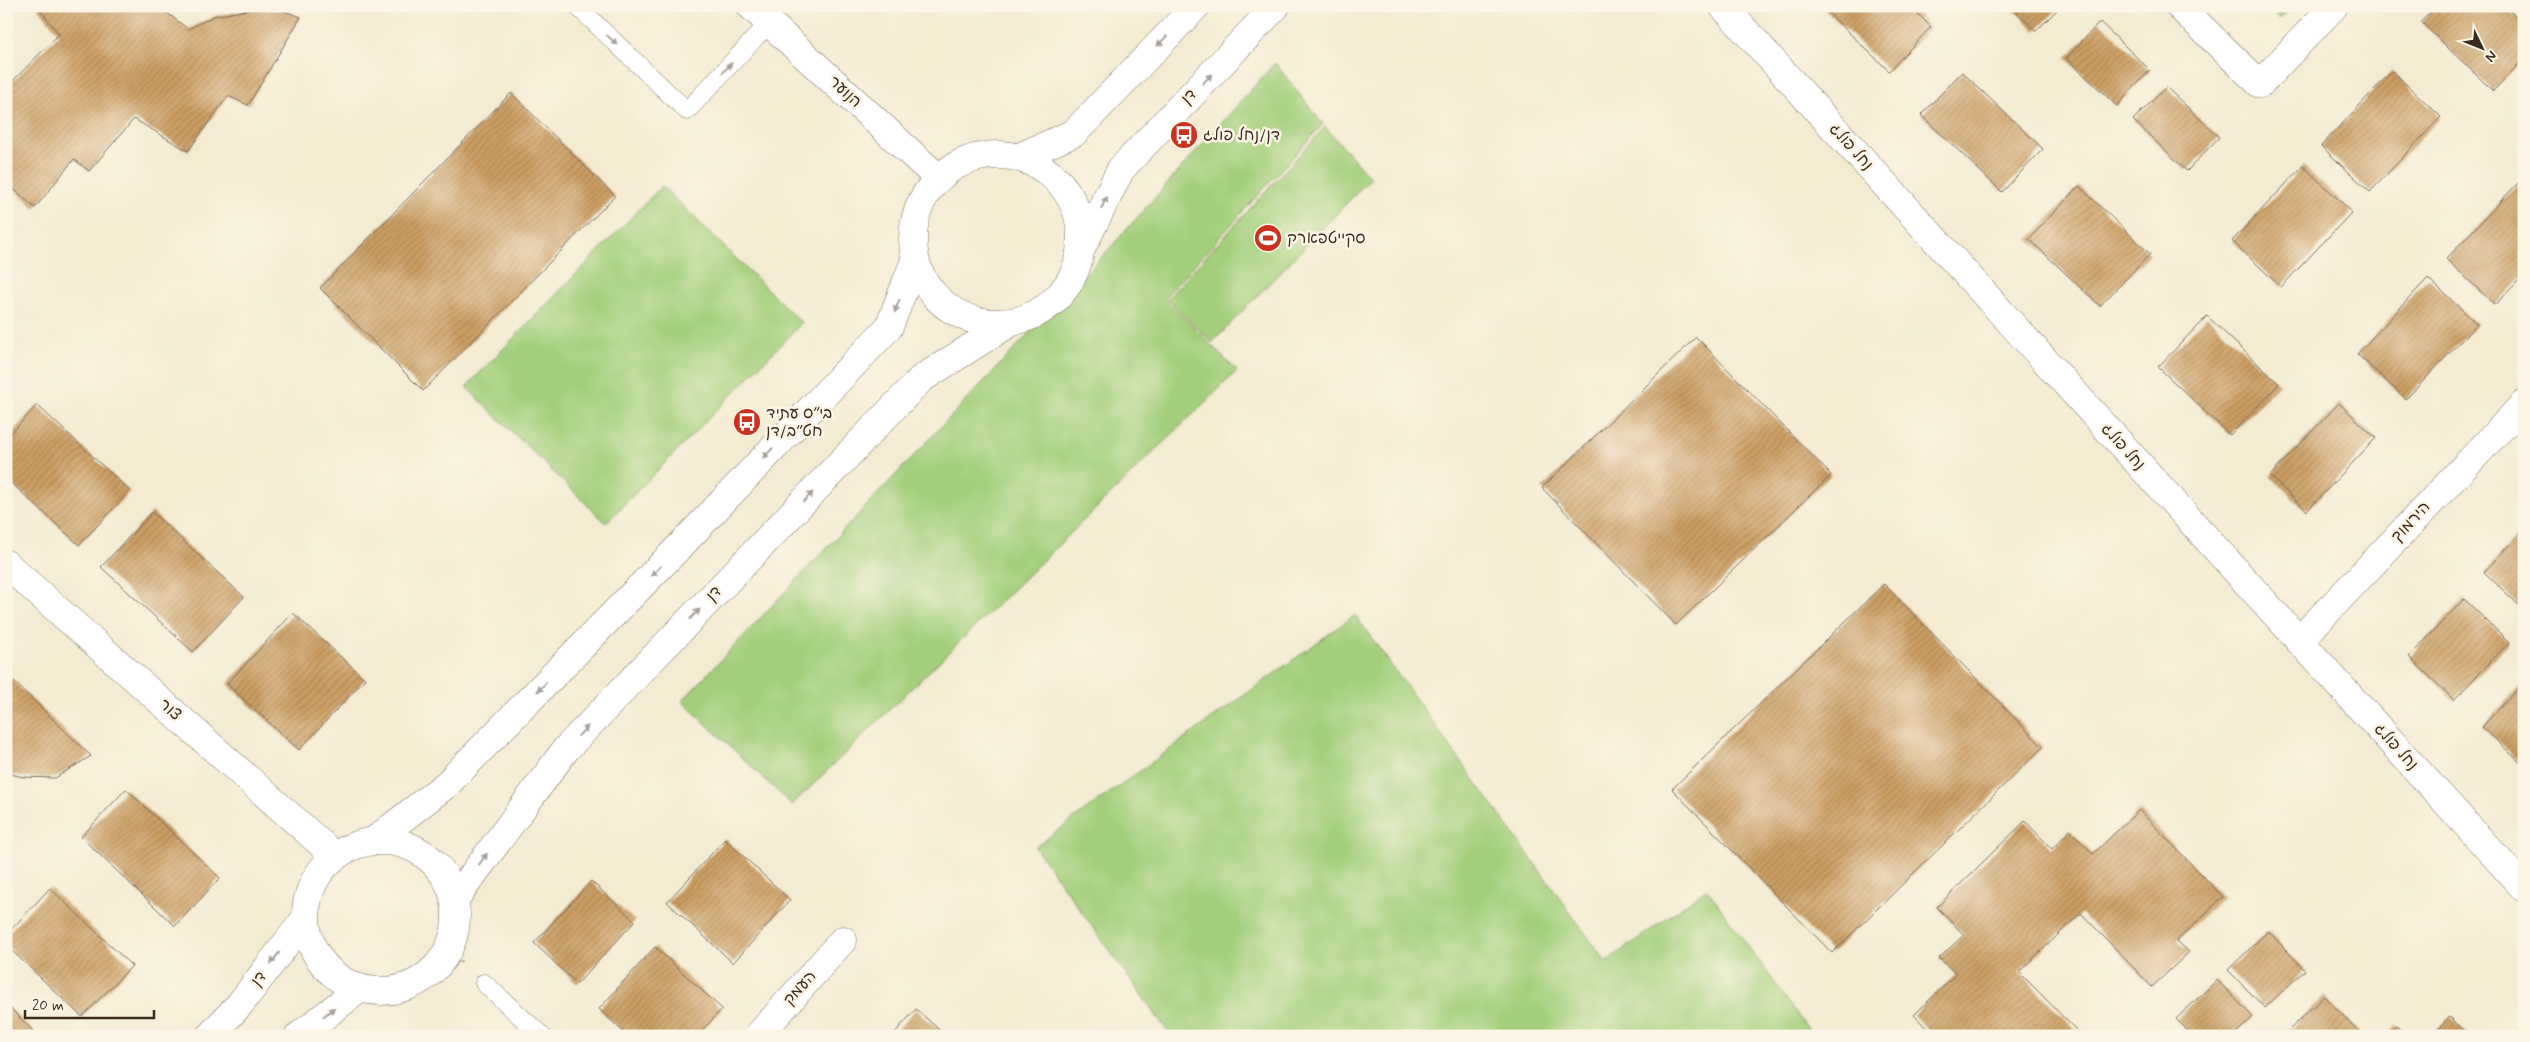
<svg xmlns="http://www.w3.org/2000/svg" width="2530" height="1042" font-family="Mynerve,'Playpen Sans Hebrew',sans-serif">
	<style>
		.park { fill: #a3cf7c; stroke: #6f7c4d }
		.building { fill: url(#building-hatch) }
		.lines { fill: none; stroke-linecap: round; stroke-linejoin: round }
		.service-casing { stroke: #7b6e5d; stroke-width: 19 }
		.minor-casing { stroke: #7b6e5d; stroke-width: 29 }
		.tertiary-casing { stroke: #7b6e5d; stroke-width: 29 }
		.path { stroke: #7b6e5d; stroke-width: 3; stroke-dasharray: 1 4; stroke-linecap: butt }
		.service { stroke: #fff; stroke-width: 18 }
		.minor { stroke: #fff; stroke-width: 28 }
		.tertiary { stroke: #fff; stroke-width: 28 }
		.oneway { fill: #a79f9a }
		.labels { text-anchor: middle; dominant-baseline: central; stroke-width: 5; stroke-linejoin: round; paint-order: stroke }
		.street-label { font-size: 16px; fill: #3b2a1e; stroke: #fcf5e5 }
		.poi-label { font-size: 16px; fill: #3b2a1e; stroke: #fcf5e5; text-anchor: start }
	</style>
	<defs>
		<pattern id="building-hatch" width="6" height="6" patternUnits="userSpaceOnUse" patternTransform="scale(1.25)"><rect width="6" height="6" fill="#cc9f64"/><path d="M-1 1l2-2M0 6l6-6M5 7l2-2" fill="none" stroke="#a78252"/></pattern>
	</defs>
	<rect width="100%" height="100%" fill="#fcf5e5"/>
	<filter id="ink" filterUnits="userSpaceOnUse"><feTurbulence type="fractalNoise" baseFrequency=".02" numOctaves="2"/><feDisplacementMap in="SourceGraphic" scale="10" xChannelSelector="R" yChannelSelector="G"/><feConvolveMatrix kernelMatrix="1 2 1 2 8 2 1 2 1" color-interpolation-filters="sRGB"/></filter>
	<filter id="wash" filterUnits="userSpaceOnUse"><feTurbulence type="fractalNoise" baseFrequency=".0096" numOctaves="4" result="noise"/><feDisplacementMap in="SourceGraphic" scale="20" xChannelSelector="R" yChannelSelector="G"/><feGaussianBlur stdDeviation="1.12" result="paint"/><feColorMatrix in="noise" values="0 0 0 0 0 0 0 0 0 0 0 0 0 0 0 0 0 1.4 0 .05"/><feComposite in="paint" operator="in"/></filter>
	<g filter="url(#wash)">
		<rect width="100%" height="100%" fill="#f3ebd2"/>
		<!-- park -->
		<g class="park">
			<path d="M2266,6H2292L2280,19Z"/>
			<path d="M1275,63L1323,124L1164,298L1237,371L792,805L682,701L1111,247Z"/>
			<path d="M1325,127L1371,178L1212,343L1167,299Z"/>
			<path d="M662,186L802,323L606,523L466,387Z"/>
			<path d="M1355,615L1606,962L1707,889L1813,1036H1171L1035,847Z"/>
		</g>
		<g id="blocks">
			<!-- building -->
			<g class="building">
				<path d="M37,6H158L188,29L214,16L270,6L301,17L248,105L228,96L188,151L134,119L89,171L74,159L35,208L6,182V88L59,34Z"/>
				<path d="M1821,6H1910L1931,27L1889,71Z"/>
				<path d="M2010,6H2061L2036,31Z"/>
				<path d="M2436,6H2505L2524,24V59L2493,91L2421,22Z"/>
				<path d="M2100,22L2150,70L2117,106L2066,58Z"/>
				<path d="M2392,71L2441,117L2370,192L2321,146Z"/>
				<path d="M1962,72L2043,149L2002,192L1921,115Z"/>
				<path d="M2166,87L2219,137L2187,171L2133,120Z"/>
				<path d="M511,93L615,196L423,391L320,288Z"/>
				<path d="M2303,166L2352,212L2281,287L2232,241Z"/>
				<path d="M2518,183L2524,189V275L2495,305L2446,259Z"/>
				<path d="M2079,186L2150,254L2100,306L2029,239Z"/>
				<path d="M2428,278L2477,324L2406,399L2357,354Z"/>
				<path d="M2207,316L2279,384L2230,435L2158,367Z"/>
				<path d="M1696,337L1831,475L1676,625L1542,488Z"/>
				<path d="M2339,403L2376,438L2307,511L2270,476Z"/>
				<path d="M37,405L130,491L79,545L6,478V439Z"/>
				<path d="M152,512L244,597L193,652L101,567Z"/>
				<path d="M2521,532L2524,534V610L2484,572Z"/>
				<path d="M1884,584L2043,747L1832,953L1672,789Z"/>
				<path d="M2464,599L2509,642L2454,700L2409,657Z"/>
				<path d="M293,613L365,679L299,750L227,684Z"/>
				<path d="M6,674L91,756L55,778L23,777L6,773Z"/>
				<path d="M2524,682V766L2482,727Z"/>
				<path d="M126,789L220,878L175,926L81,837Z"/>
				<path d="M2139,810L2223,897L2177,941L2189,952L2152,987L2081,913L2019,972L2082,1036H1934L1914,1015L1956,974L1939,958L1964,935L1937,907L2025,821L2052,849L2070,830L2093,854Z"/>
				<path d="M725,839L790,900L733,963L667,902Z"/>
				<path d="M591,881L635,921L577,984L534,943Z"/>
				<path d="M50,888L132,966L82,1017L6,945V935Z"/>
				<path d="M2268,931L2305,970L2265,1008L2228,970Z"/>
				<path d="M655,947L722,1009L697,1036H628L599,1009Z"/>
				<path d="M2217,980L2253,1017L2233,1036H2193L2176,1019Z"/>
				<path d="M2324,996L2363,1036H2283Z"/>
				<path d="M6,1004L38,1036H6Z"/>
				<path d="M916,1009L946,1036H892Z"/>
				<path d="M2450,1017L2469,1036H2431Z"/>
				<path d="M2396,1025L2406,1036H2386Z"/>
			</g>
		</g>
	</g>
	<g filter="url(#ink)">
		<use href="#blocks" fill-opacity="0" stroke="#7b6e5d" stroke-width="1"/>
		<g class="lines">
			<defs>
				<g id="service">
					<path d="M577,6L687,111L769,23"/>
					<path d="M484,983L542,1036"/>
				</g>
				<g id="minor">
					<path d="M751,6L938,178"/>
					<path d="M1723,6L2524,888"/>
					<path d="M2179,6L2260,84L2334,6"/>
					<path d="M6,564L335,856"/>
					<path d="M2299,641L2524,404"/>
					<path d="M758,1036L843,940"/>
				</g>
				<g id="tertiary">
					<circle cx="997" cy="239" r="84"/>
					<path d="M1019,157L1074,133L1196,6"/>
					<path d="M1082,247L1121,169L1276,6"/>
					<path d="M375,840L447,784L685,541L889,327L915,260"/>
					<circle cx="381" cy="916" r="75"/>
					<path d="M455,899L566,749L921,379L1008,324"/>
					<path d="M210,1036L240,1004L305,919"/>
					<path d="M299,1036L359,989"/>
				</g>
			</defs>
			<!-- service casing -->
			<use href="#service" class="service-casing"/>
			<!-- minor casing -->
			<use href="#minor" class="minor-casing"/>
			<!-- tertiary casing -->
			<use href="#tertiary" class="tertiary-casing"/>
			<!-- path -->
			<path class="path" d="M449,951L461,962"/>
			<!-- service -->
			<use href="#service" class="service"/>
			<!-- minor -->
			<use href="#minor" class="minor"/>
			<!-- tertiary -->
			<use href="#tertiary" class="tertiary"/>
		</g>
		<!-- one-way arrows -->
		<defs><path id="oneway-solid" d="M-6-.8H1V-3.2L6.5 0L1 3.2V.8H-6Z" transform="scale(1.25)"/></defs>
		<g class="oneway">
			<use href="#oneway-solid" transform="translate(612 40) rotate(43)"/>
			<use href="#oneway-solid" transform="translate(1162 41) rotate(134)"/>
			<use href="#oneway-solid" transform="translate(727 68) rotate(-47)"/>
			<use href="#oneway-solid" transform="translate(1207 79) rotate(-46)"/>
			<use href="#oneway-solid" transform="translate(1104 203) rotate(-63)"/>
			<use href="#oneway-solid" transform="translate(897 306) rotate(111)"/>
			<use href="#oneway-solid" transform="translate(768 453) rotate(134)"/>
			<use href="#oneway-solid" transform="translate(808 497) rotate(-46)"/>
			<use href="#oneway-solid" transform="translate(656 571) rotate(134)"/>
			<use href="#oneway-solid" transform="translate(695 614) rotate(-46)"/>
			<use href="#oneway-solid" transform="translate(542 687) rotate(134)"/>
			<use href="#oneway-solid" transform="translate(583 731) rotate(-46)"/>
			<use href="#oneway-solid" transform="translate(483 859) rotate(-54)"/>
			<use href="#oneway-solid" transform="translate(275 958) rotate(128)"/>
			<use href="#oneway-solid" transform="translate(329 1012) rotate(-38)"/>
		</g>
	</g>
	<!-- icons -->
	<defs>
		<symbol id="bus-disc" viewBox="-11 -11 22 22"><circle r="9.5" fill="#c8321e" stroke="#fcf5e5"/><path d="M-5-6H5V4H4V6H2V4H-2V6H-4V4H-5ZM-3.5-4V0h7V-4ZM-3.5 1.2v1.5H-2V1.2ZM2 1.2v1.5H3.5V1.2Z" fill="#fff"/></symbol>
		<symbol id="stadium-disc" viewBox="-11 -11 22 22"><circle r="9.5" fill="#c8321e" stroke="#fcf5e5"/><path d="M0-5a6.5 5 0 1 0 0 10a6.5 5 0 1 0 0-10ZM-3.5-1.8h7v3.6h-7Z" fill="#fff"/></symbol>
	</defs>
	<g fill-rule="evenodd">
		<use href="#bus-disc" x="1168" y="119" width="32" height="32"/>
		<use href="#stadium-disc" x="1252" y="222" width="32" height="32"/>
		<use href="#bus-disc" x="731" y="406" width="32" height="32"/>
	</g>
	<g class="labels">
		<!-- street labels -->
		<g class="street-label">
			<text transform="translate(845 92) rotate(43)">הנוער</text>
			<text transform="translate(1189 97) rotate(-46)">דן</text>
			<text transform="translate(1851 147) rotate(48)">נחל פולג</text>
			<text transform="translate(2123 447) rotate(48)">נחל פולג</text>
			<text transform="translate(2411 522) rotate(-47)">הירמוך</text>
			<text transform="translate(714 594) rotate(-46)">דן</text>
			<text transform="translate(170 710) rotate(42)">צור</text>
			<text transform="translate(2396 747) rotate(48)">נחל פולג</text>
			<text transform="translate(259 979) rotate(-52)">דן</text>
			<text transform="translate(800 988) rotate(-48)">העמק</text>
		</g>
		<!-- poi labels -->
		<g class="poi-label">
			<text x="1203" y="135">דן/נחל פולג</text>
			<text x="1287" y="238">סקייטפארק</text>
			<text x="766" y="413">בי״ס עתיד<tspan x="766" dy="18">חט״ב/דן</tspan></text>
		</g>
	</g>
	<!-- margin -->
	<rect width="2530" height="1042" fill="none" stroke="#fcf5e5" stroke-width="25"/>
	<!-- north arrow -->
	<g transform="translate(2482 48) rotate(133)" stroke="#fcf5e5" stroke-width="4" paint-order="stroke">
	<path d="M0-4L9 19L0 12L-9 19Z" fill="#3b2a1e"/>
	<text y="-8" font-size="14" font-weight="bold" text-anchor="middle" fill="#3b2a1e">N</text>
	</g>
	<!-- scale -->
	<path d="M25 1010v8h129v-8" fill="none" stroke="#3b2a1e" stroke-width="2.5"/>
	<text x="32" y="1010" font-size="15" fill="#3b2a1e" stroke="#fcf5e5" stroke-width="4" paint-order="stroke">20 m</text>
</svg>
